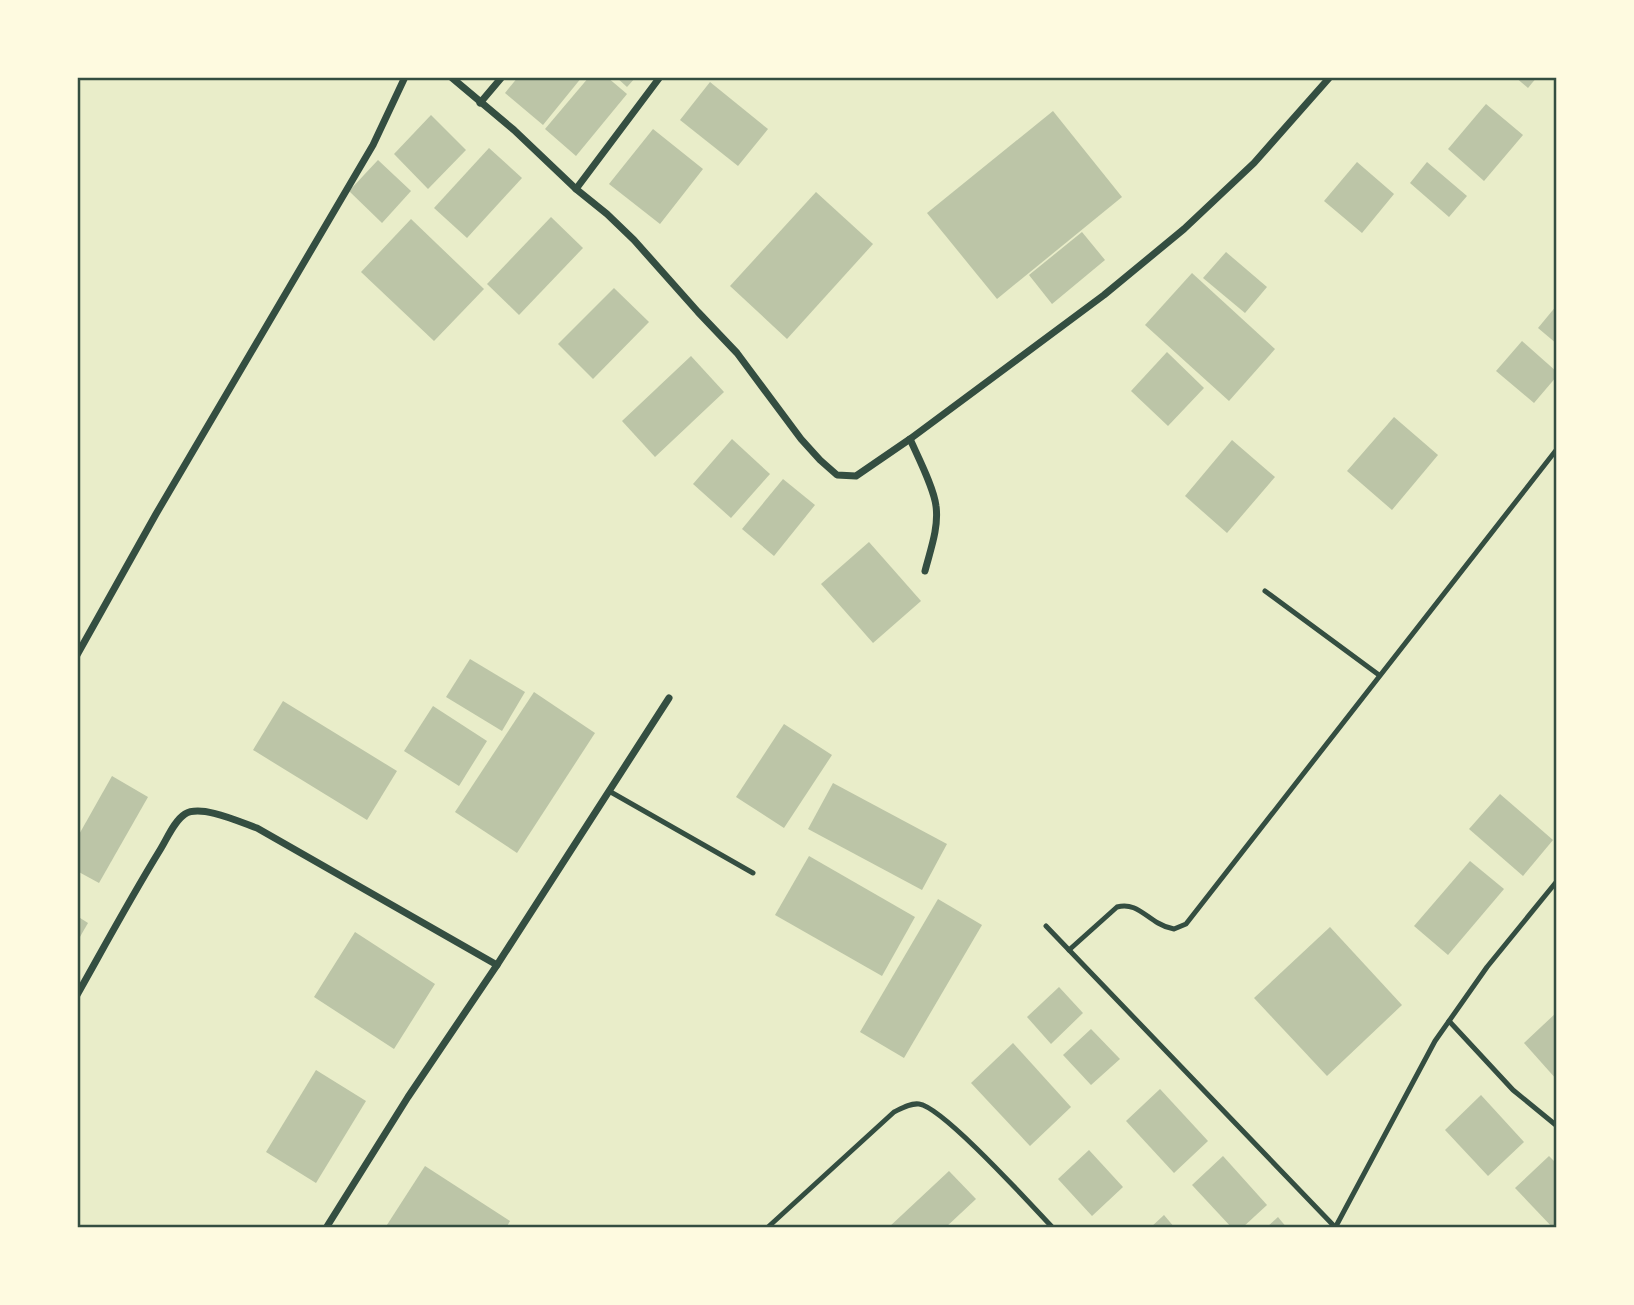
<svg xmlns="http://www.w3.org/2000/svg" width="1634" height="1305" font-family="'Work Sans',sans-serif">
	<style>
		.building { fill: #bcc5a7 }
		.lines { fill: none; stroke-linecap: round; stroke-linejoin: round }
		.service { stroke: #344e41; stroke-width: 5 }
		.minor { stroke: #344e41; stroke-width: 7 }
		.neatline { fill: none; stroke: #344e41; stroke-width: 2.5 }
	</style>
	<rect width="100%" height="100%" fill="#e9edc9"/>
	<!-- building -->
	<g class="building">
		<path d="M518,77H582L543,125L505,93Z"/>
		<path d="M589,77H607L627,94L576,156L545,129Z"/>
		<path d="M616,77H636L627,87Z"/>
		<path d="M1515,77H1537L1528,88Z"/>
		<path d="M710,82L768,129L738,166L680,120Z"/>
		<path d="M1486,104L1523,135L1484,181L1448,149Z"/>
		<path d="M1053,111L1122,197L997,299L927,213Z"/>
		<path d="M431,115L466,150L428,189L394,154Z"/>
		<path d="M653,129L703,169L660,224L609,184Z"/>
		<path d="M489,148L522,178L467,238L434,208Z"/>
		<path d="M378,160L411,191L382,223L349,191Z"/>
		<path d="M1357,162L1394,194L1362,233L1324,201Z"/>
		<path d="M1427,162L1467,196L1449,217L1410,183Z"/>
		<path d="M816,192L873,244L787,339L730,286Z"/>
		<path d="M551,217L583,248L519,315L487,284Z"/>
		<path d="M411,219L484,289L434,341L361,272Z"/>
		<path d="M1082,232L1105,260L1052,304L1029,275Z"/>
		<path d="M1226,252L1267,287L1245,313L1203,278Z"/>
		<path d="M1192,273L1275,349L1229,401L1145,325Z"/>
		<path d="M614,288L649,322L593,379L558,344Z"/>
		<path d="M1557,305V344L1538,328Z"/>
		<path d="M1522,341L1557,372V376L1534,403L1496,371Z"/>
		<path d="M1167,352L1204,388L1168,426L1131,391Z"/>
		<path d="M691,356L724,392L655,457L622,421Z"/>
		<path d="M1394,417L1438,455L1392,510L1347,471Z"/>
		<path d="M732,439L770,474L731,518L693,484Z"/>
		<path d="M1232,440L1275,477L1227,533L1185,496Z"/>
		<path d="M783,479L815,505L774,556L742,529Z"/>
		<path d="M869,542L921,601L873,643L821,584Z"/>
		<path d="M470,659L525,692L502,731L446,697Z"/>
		<path d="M534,692L595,733L517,853L455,812Z"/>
		<path d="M283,701L397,771L367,820L253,750Z"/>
		<path d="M433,706L487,741L459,786L404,751Z"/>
		<path d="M784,724L832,755L784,828L736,797Z"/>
		<path d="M112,776L148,797L99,883L77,871V838Z"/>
		<path d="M833,783L947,844L922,890L808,829Z"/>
		<path d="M1500,794L1553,840L1523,876L1469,829Z"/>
		<path d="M809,856L915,917L882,976L775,915Z"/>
		<path d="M1470,861L1504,889L1448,955L1414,926Z"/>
		<path d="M938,899L982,925L904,1058L860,1032Z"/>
		<path d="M77,916L88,923L77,942Z"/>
		<path d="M1330,927L1402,1005L1327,1076L1254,998Z"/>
		<path d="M355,932L435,984L394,1049L314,997Z"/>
		<path d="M1059,987L1083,1013L1051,1044L1027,1017Z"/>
		<path d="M1557,1012V1080L1524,1043Z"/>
		<path d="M1091,1029L1120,1059L1091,1085L1063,1055Z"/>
		<path d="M1013,1043L1071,1107L1030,1146L971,1083Z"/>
		<path d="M316,1070L366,1101L316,1183L266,1152Z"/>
		<path d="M1160,1089L1208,1141L1174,1173L1126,1121Z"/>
		<path d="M1481,1095L1524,1142L1488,1176L1445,1130Z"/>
		<path d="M1089,1150L1123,1187L1092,1216L1058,1179Z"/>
		<path d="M1223,1156L1267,1205L1242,1228H1232L1192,1185Z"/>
		<path d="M1549,1156L1557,1164V1228H1553L1515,1188Z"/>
		<path d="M425,1166L510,1221L506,1228H385Z"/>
		<path d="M949,1171L976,1199L945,1228H888Z"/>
		<path d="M1164,1215L1175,1228H1150Z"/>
		<path d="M1278,1217L1287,1228H1266Z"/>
	</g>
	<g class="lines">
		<!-- service -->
		<g class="service">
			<path d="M1265,591L1379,675"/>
			<path d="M609,791L753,873"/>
			<path d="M1046,926L1335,1227"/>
			<path d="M1069,950L1117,907C1134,902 1144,915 1158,923C1163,926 1168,928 1174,929L1186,924L1557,449"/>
			<path d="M1449,1021L1513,1090L1557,1126"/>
			<path d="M767,1228L894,1112C902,1108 910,1103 919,1104C943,1107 1032,1206 1053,1228"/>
			<path d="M1335,1228L1435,1041L1487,967L1557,881"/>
		</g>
		<!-- minor -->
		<g class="minor">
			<path d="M451,77L514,130L576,189L607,214L634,240L698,312L737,353L801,439L820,460L837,475L856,476L910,439L1104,295L1184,229L1254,163L1330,77"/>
			<path d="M480,103L502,77"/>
			<path d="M576,189L660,77"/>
			<path d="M910,439C918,457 934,488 936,506C939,528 930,551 925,571"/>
			<path d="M77,655L156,514L373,145L405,77"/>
			<path d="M77,995C104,947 131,897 160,850C167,839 174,821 185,814C201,804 240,822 257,828L497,965"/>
			<path d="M326,1228L408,1097L497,965L669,698"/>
		</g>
	</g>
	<!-- border -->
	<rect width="1634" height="1305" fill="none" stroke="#fefae0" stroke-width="158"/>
	<rect x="79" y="79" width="1476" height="1147" class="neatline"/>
</svg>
